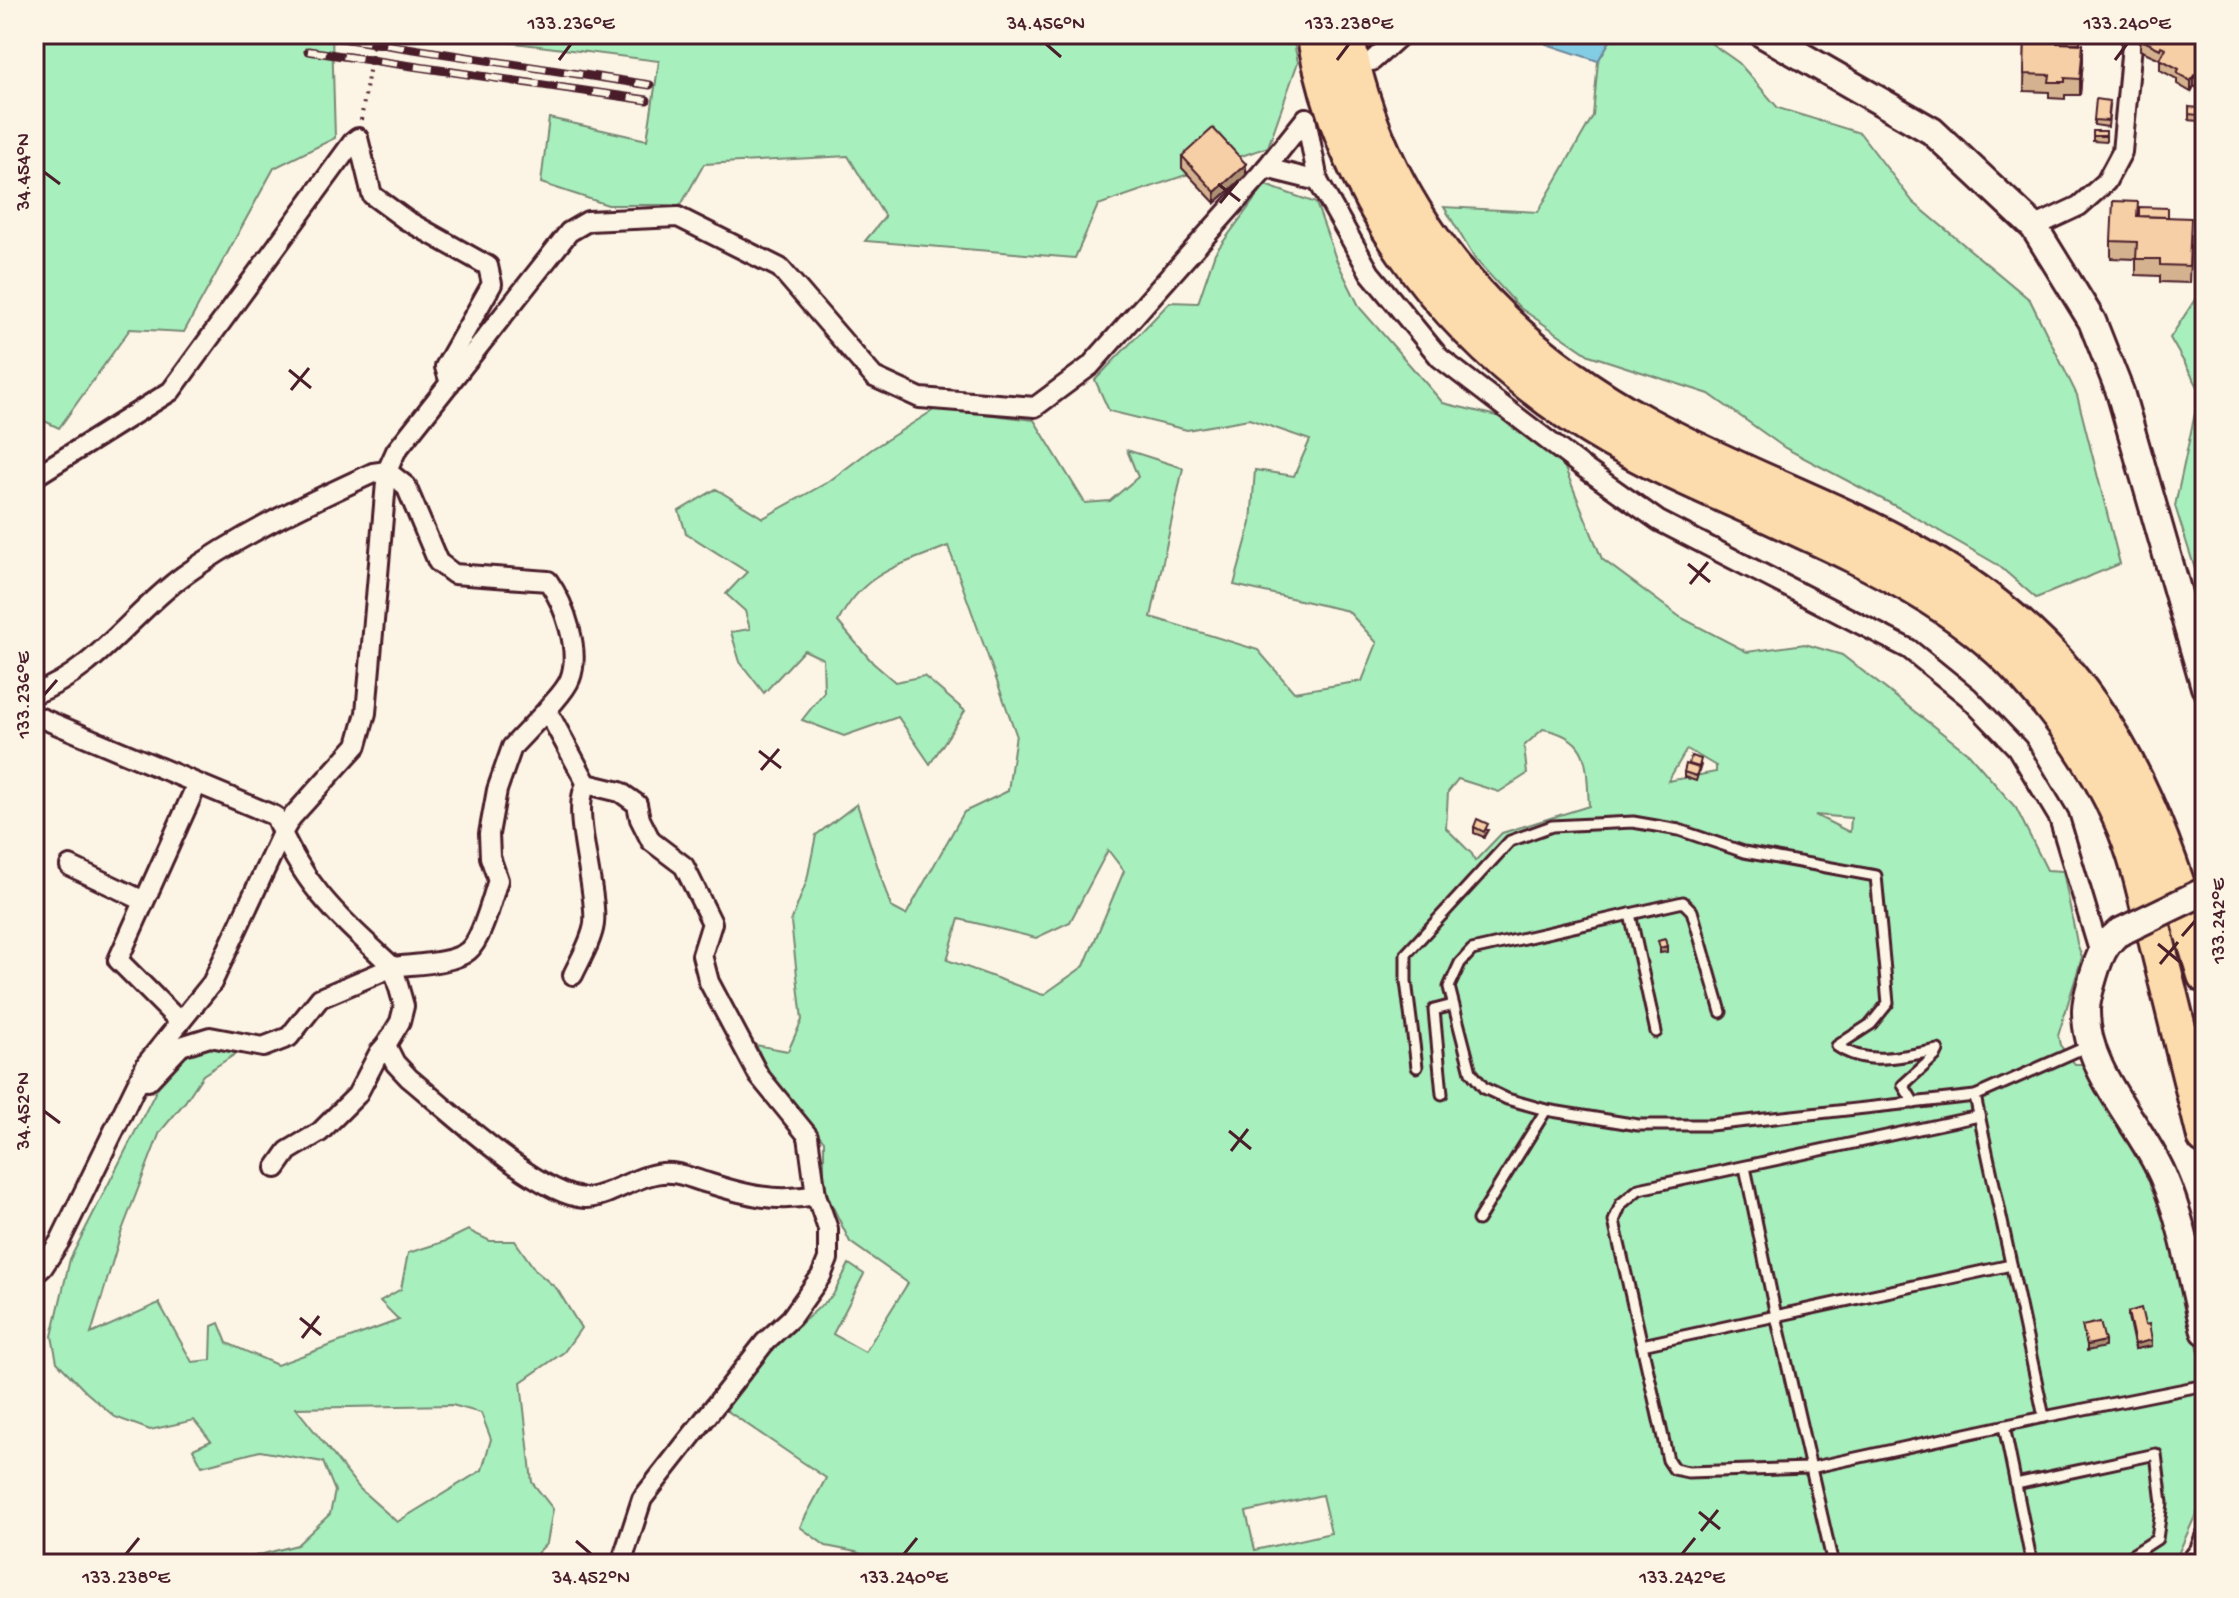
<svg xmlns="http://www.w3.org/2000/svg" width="2239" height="1598" font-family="'Gochi Hand',sans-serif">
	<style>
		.green { fill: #a7efbc; stroke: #788774; stroke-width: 2; fill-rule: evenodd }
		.water { fill: #83cde4; stroke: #6c879a; stroke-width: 2 }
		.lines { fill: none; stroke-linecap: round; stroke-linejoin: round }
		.lane-casing { stroke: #4a1f2b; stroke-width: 15 }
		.street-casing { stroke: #4a1f2b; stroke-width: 24 }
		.secondary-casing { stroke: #4a1f2b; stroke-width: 32 }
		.highway-casing { stroke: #4a1f2b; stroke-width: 40 }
		.path { stroke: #4a1f2b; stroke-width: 4; stroke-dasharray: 2 6; stroke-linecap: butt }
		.lane { stroke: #fcf5e5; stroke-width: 9 }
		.street { stroke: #fcf5e5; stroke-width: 18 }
		.secondary { stroke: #fcf5e5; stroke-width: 26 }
		.highway { stroke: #fcdcac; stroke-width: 34 }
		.rail-casing { stroke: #4a1f2b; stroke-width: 9 }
		.rail { stroke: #fcf5e5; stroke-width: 6; stroke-dasharray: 18; stroke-linecap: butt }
		.secondary-bridge-casing { stroke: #4a1f2b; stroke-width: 32; stroke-linecap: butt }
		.secondary-bridge { stroke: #fcf5e5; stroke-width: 26 }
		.wall { fill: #d4b28f; stroke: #4a1f2b; stroke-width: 2 }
		.shaded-wall { fill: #ad9174; stroke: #4a1f2b; stroke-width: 2 }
		.building { fill: #f7cfa6; stroke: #4a1f2b; stroke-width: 2 }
		.ticks { fill: none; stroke: #4a1f2b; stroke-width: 3 }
		.neatline { fill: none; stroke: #4a1f2b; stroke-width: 3 }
		.ticks-label { font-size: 20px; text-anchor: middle; fill: #4a1f2b }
	</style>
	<rect width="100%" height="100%" fill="#fcf5e5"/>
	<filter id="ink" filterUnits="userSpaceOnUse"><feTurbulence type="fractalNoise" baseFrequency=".0125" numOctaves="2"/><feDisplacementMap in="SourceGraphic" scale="16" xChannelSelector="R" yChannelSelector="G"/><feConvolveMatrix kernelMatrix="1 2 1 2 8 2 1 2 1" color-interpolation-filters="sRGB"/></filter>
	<g filter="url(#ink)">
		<!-- green -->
		<g class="green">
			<path d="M34,34H332L335,138L274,168L184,332L130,329L59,428L34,416Z"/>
			<path d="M442,34H1292L1298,62L1268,147L1098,205L1075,258L865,241L885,217L848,156L704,164L681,205H608L541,183L549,118L647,140L659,61Z"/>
			<path d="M1614,34H1698L1739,63L1778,108L1860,133L1913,202L2030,300L2077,395L2120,564L2036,598L1998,565L1901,509L1785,448L1709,394L1589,355L1520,308L1475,259L1444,207L1538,212L1593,116L1598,61Z"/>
			<path d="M1265,185L1316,203L1336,259L1360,308L1443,403L1505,418L1560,456L1602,559L1680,617L1747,652L1805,644L1842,655L1969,754L2016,808L2047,870L2063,871L2077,943L2082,957L2058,1036L2060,1045L2075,1064H2088L2152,1170L2176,1239L2205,1383V1494L2179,1552L2171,1564H984L979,1558L952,1564H882L856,1552L826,1546L800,1527L826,1478L726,1410L767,1354L833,1295L849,1264L864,1274L833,1334L865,1352L908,1283L850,1242L824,1189V1141L768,1072L756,1045L788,1051L802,1020L791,922L807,880L816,835L857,804L891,907L906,915L964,812L1008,791L1016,734L948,546C899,566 864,571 838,622L873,663L895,682L924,676L965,711L930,764L898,717L844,736L802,720L824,692L823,659L804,650L764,693L740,662L731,632L750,629L745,611L726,594L747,572L686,533L679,511L716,489L763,518L828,482L872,449L937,408L1034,420L1085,503L1110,501L1138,477L1127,450L1183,468L1151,617L1258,650L1294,692L1362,681L1377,643L1348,611L1234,585L1251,523L1255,470L1294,476L1310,440L1249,419L1187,430L1109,411L1095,380L1170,302L1198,303L1215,253ZM1543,729C1591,738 1586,764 1589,806L1502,833L1475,861L1472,854L1446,828L1448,792L1458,779L1499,792L1527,774L1524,746ZM1687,749L1716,766V772L1668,781ZM1815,815L1851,818L1850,832H1849ZM1108,850L1124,871L1084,966L1043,995L947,960L959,919L1036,938L1070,922ZM1322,1495L1331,1533L1255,1550L1246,1512Z"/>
			<path d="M2205,284V601L2175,506L2200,390L2170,338Z"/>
			<path d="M213,1047L237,1053L203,1075L185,1102L160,1132L121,1233L91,1334L159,1303L192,1362L211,1360L212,1326L219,1323L227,1343L277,1365L399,1320L380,1301L401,1289L408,1253L446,1241L468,1230L490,1241H515L536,1271L557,1289L581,1328L564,1352L521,1382L532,1482L553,1509L547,1543L527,1564H240L248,1558L297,1545L330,1514L335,1491L323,1462L260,1451L202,1466L193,1449L211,1441L194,1420L150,1430L115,1417L86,1392L57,1362L52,1336L70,1259L158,1087L188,1054ZM452,1405L481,1413L491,1439L482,1470L397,1522L360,1489L296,1408Z"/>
		</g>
		<!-- water -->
		<path class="water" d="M1539,34H1614L1598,61L1546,44Z"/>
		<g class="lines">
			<defs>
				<g id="lane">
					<path d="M1630,914L1656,1032"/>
					<path d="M1721,1012L1692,911L1683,902L1472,950L1460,963L1449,987L1471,1072L1484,1088L1507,1099L1546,1110L1638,1125H1710L1975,1096L2088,1046"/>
					<path d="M1417,1067L1406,981V954L1510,841L1552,826L1633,822L1679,830L1744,852L1876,876L1888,1003L1871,1024L1837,1046C1867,1067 1904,1056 1938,1050L1935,1056L1903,1085L1914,1103"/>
					<path d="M1442,1094L1434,1010L1453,1005"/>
					<path d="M1975,1096L2044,1417"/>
					<path d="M1979,1116L1639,1189L1621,1204L1614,1221L1668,1460L1674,1469L1688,1472L1810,1468L2044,1417L2205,1385"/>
					<path d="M1745,1167L1776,1316L1833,1564"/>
					<path d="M1478,1220L1546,1110"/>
					<path d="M1642,1345L2011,1265"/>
					<path d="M2004,1426L2032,1564"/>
					<path d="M2016,1484L2156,1454L2162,1503L2157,1539L2118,1564"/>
				</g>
				<g id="street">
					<path d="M1372,61L1402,34"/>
					<path d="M1306,118L1318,181L1370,273L1440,358L1580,465L1659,521L1909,649L1968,697L2017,748L2059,818L2100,954"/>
					<path d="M1266,168L1306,118"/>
					<path d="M2034,227L2079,206L2106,182L2122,152L2133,34"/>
					<path d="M34,477L171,391L352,143L358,138L372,195L406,220L488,266L492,284L445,367L450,383"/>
					<path d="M34,694C96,671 131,614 183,576C241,534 308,503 373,473L387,471L406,486L438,562L454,574L548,581C565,605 581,651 570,679C566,690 554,701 547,710L587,784L620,792L637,804L640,819L651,841L684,866L712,923L702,955L709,982L759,1076L808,1136L816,1195L828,1229V1259L821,1276L791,1318L765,1342L642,1499L621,1564"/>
					<path d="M34,715L275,816C302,886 340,918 393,967C413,964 453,964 468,951C482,940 492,898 498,880L490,857L489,834L497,790L512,747L547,710"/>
					<path d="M70,866L144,901"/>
					<path d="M573,975C580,960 592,940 594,924C598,888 569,808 587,784"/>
					<path d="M180,1022L118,960L197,784"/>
					<path d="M386,1045L395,1063L409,1078C447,1109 539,1196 585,1198C608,1199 643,1169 672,1173C684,1174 696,1180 708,1183C746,1195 776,1203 816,1195"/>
					<path d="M148,1081L181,1046L210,1037L263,1047L289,1037L320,998L393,967L404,1006L400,1022L386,1045L379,1053L357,1095L320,1132L288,1151L276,1168"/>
					<path d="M34,1275L43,1267L60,1241L147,1063L212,983L282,833L291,818L357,745L366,713L387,471L396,451L569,232L588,221L678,217L780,268L874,377L920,398L1035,407L1090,366L1266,168L1318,181"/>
					<path d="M2189,1564L2200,1550L2205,1537"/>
				</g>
				<g id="secondary">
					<path d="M1763,34L1932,131L2034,227L2092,321L2120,392L2205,687"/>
					<path d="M2118,933C2104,944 2099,958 2094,974C2091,985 2086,999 2086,1010C2085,1073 2140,1122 2163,1176C2184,1224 2192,1280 2205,1331"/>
				</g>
				<g id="highway">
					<path d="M1314,34C1344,196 1438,325 1574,417C1632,456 1698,483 1762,512C1854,555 1953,596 2023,673C2062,716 2097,764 2120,817C2139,858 2147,903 2158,947C2174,1010 2189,1074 2205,1137"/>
					<path d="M1346,34C1378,209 1494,342 1647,425C1785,500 1927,532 2043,648C2133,738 2170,856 2205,975"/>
				</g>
			</defs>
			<!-- lane casing -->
			<use href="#lane" class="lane-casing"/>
			<!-- street casing -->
			<use href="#street" class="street-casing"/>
			<!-- secondary casing -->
			<use href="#secondary" class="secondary-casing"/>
			<!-- highway casing -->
			<use href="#highway" class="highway-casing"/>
			<!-- path -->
			<path class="path" d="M361,120L375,34"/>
			<!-- lane -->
			<use href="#lane" class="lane"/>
			<!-- street -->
			<use href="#street" class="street"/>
			<!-- secondary -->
			<use href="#secondary" class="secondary"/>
			<!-- highway -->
			<use href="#highway" class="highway"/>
			<defs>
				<g id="rail">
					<path d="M315,34L650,85"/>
					<path d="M308,51L647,100"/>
				</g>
			</defs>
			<!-- rail casing -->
			<use href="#rail" class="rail-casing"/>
			<!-- rail -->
			<use href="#rail" class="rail"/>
			<defs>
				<path id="secondary-bridge" d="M2118,933L2205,891"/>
			</defs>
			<!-- secondary-bridge casing -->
			<use href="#secondary-bridge" class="secondary-bridge-casing"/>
			<!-- secondary-bridge -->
			<use href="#secondary-bridge" class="secondary-bridge"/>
		</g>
		<!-- wall -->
		<g class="wall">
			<path d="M2081,34L2080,43L2083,60L2080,95H2065V99L2049,98V92L2024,91L2025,37L2037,38Z"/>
			<path d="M2140,39L2205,40V92L2194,86L2191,92L2177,84V79L2160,70V59L2140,50Z"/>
			<path d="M2110,106L2108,127L2094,125V120Z"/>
			<path d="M2189,107L2199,113L2198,121L2189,120Z"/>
			<path d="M2093,131H2106V142L2093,141Z"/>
			<path d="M1182,156L1246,175L1215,203L1182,168Z"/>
			<path d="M2138,216L2168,217L2191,235L2189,283L2160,282V276L2136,275V259L2111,258V241Z"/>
			<path d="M1691,756L1701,765L1696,781L1684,777V772L1689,765Z"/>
			<path d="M1474,827L1488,830L1484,837L1474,833Z"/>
			<path d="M2128,1312L2145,1325L2152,1346L2135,1349L2128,1317Z"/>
		</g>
		<!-- shaded-wall -->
		<g class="shaded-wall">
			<path d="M2083,44V60L2080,95V79Z"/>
			<path d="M2194,75V86L2191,92V81Z"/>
			<path d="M1246,164V175L1215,203V192Z"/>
			<path d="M1667,946V952L1660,953V948Z"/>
			<path d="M2152,1340V1346L2135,1349V1344Z"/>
			<path d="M2105,1341V1347L2087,1351V1345Z"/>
		</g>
		<!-- building -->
		<g class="building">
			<path d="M2037,34H2057V43L2083,44L2080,79L2065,78V82H2049L2050,75L2024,74L2025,37L2037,38Z"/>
			<path d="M2057,34H2080V43H2058Z"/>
			<path d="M2143,34H2193L2205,40V81L2194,75L2191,81L2177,73L2179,69L2160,59L2166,48L2161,46L2160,49L2140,39Z"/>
			<path d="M2096,99L2110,101L2108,121L2094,120Z"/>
			<path d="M2189,107L2199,108L2198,115L2189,114Z"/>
			<path d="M1213,128L1246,164L1215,192L1182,156Z"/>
			<rect x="2093" y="131" width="13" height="5"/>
			<path d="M2113,201L2138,202L2137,216L2191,218L2189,266L2160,265V259H2136L2137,242L2111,241Z"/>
			<path d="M2139,207L2168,208V217L2139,216Z"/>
			<path d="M1691,756L1701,759L1699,767L1689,764Z"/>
			<path d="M1686,764L1699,768L1696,776L1684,772Z"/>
			<path d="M1477,819L1488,824L1484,832L1474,827Z"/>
			<path d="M1665,939L1667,946L1660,948L1658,941Z"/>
			<path d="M2141,1308L2145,1325L2149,1324L2152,1340L2135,1344L2128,1312Z"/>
			<path d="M2100,1322L2105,1341L2087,1345L2082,1326Z"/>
		</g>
	</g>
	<!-- ticks -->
	<path class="ticks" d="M1046,44L1061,57M559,60L571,44M1337,60L1349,44M2115,60L2127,44M44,172L60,184M1218,184L1240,201M1220,203L1238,181M289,370L311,388M291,390L309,368M1688,564L1710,582M1690,584L1708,562M44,695L57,680M759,751L781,768M761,770L779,749M2182,936L2195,921M2158,944L2180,962M2160,964L2178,942M44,1111L60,1123M1229,1131L1251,1149M1231,1151L1248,1129M300,1318L321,1335M302,1338L319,1316M1699,1512L1720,1529M1701,1531L1718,1510M576,1541L591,1554M126,1554L139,1538M904,1554L917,1538M1682,1554L1695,1538"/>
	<!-- margin -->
	<rect width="2239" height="1598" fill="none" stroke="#fcf5e5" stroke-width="88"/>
	<rect x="44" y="44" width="2151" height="1510" class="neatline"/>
	<g class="ticks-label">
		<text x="571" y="29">133.236°E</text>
		<text x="1046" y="29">34.456°N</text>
		<text x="1349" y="29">133.238°E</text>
		<text x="2127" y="29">133.240°E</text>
		<text transform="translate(22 172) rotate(-90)" y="7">34.454°N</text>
		<text transform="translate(22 695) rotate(-90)" y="7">133.236°E</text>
		<text transform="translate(2217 921) rotate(-90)" y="7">133.242°E</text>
		<text transform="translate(22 1111) rotate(-90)" y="7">34.452°N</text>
		<text x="126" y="1583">133.238°E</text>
		<text x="591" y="1583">34.452°N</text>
		<text x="904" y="1583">133.240°E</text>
		<text x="1682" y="1583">133.242°E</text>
	</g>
</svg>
